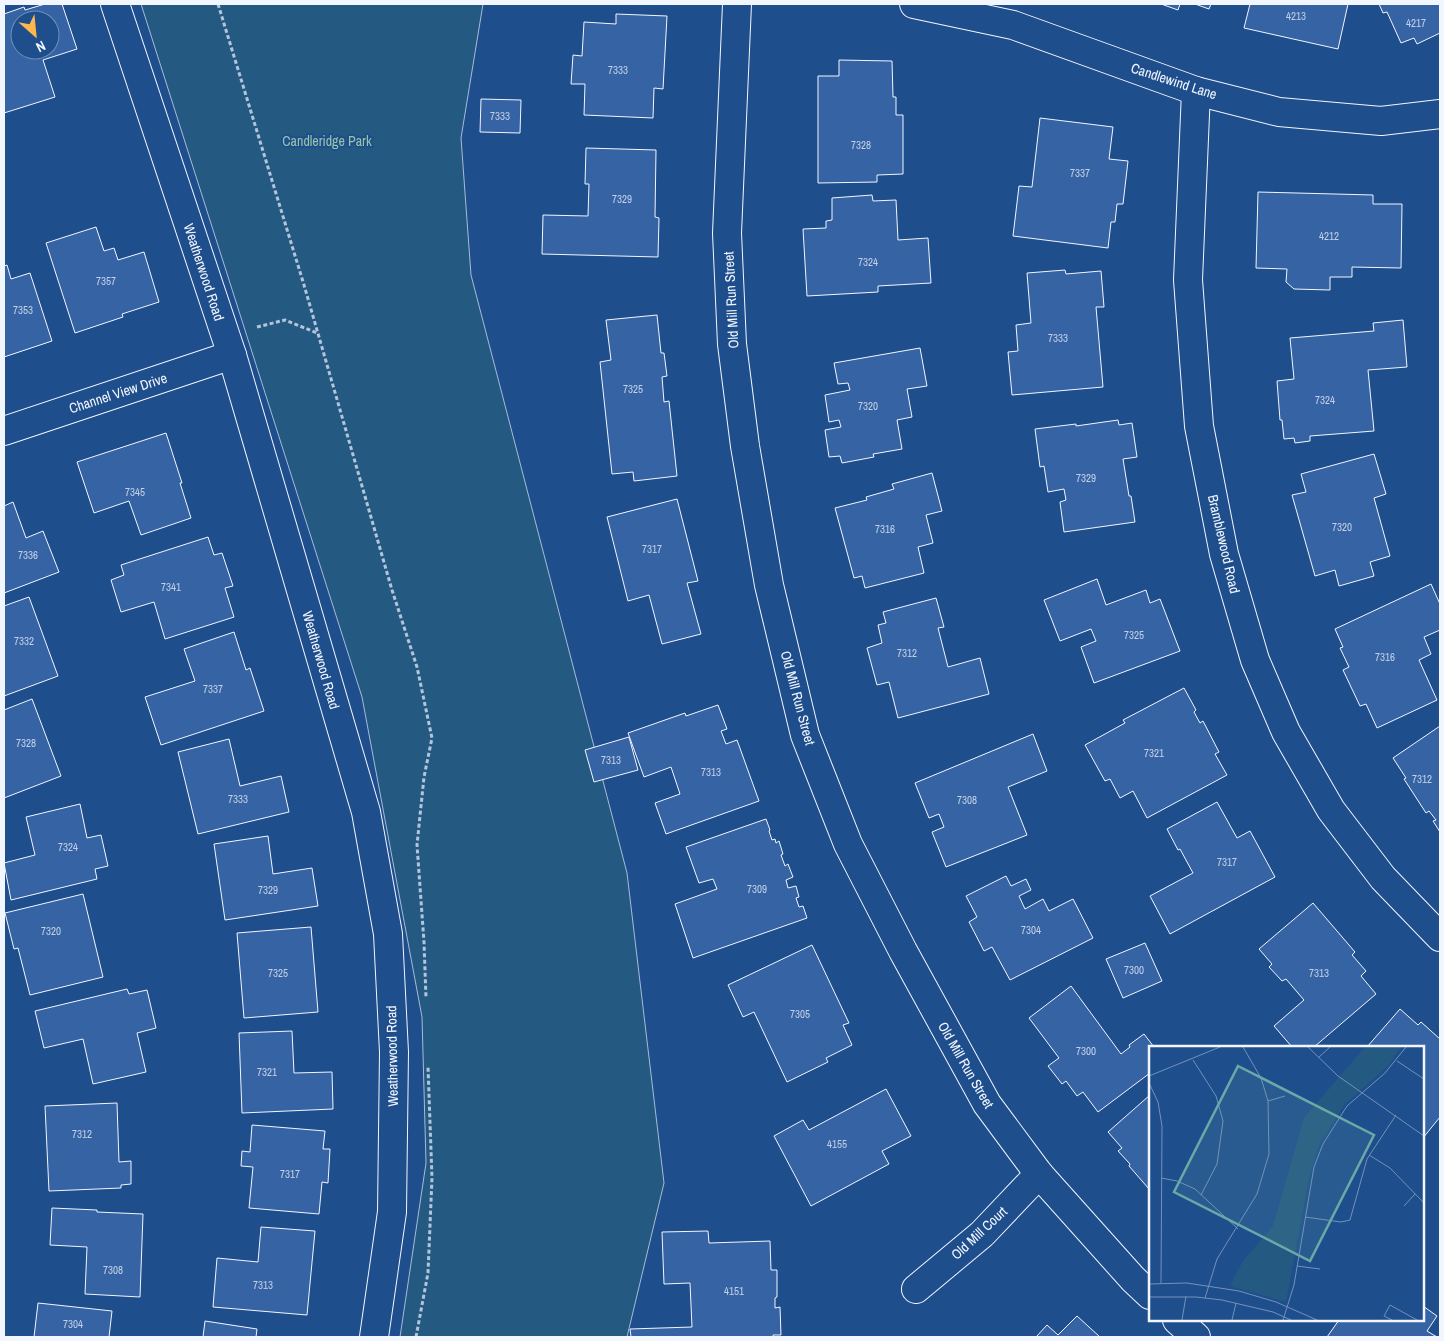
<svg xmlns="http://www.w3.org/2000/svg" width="1444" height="1341" font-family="'Archivo Narrow',sans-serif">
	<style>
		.green { fill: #245a82; stroke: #a8bbd7 }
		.building { fill: #3563a3; stroke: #f2f6ff; fill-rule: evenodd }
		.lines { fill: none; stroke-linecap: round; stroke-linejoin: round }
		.street-casing { stroke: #f2f6ff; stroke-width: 30 }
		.path { stroke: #b3c4dc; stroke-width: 3; stroke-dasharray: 4 2.5; stroke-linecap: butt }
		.street { stroke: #1f4e8c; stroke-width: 28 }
		.labels { text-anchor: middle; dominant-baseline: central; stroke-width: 4; stroke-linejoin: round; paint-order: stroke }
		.number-label { font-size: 11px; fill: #c3d1e8 }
		.street-label { font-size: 14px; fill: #f2f6ff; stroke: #1f4e8c }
		.park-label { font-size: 14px; fill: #97c8a6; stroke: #1f4e8c }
		.inset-road { fill: none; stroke: #7391ba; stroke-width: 1 }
		.view { fill: #6aa9a8; fill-opacity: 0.15; stroke: #6aa9a8; stroke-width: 2.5 }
		.inset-edge { fill: none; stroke: #f2f6ff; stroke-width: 2.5 }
	</style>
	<rect width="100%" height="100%" fill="#1f4e8c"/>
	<!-- green -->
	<path class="green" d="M141,4H483L461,138L471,275L627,873L664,1183L627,1337H400L426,1163L422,1017L362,697Z"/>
	<!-- building -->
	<g class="building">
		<path d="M45,4H62L77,49L43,60L55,97L4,113V14L24,7L25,10ZM20,20H50V50H20Z"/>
		<path d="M1161,4H1180L1178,10Z"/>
		<path d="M1195,4H1211L1209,9Z"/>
		<path d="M1250,4H1348L1338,49L1244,28Z"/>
		<path d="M1379,4H1440V33L1417,44L1414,38L1401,43L1387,12L1383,13Z"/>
		<path d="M616,14L667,16L663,89L654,88L653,118L584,115L585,84H571L573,55L582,56L584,22L616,24Z"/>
		<path d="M839,60L892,61L893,97H896V115H903V174L877,175V182L818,183V76H839Z"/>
		<path d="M481,99L521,100L520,133L480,132Z"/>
		<path d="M1040,118L1113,127L1109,159L1128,161L1123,204H1117L1115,222H1111L1108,248L1013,236L1019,186L1032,187Z"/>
		<path d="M586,148L656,150L655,217L659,218L658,257L542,254L543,215L588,216L589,184H585Z"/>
		<path d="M1258,192L1373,195V204H1402L1401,268L1352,267V277H1330V290L1294,289L1286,282L1287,269L1256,268Z"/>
		<path d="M872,195L873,201L896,200L898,240L928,238L931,283L878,286V292L807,296L803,229L826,228V221L832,220V198Z"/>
		<path d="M96,227L104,251L114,248L118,260L144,252L159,302L122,314L123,317L75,333L46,243Z"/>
		<path d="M7,265L11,279L30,273L52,341L4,357V266Z"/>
		<path d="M1065,270L1066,274L1101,271L1104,307H1096L1103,387L1012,395L1008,352L1018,351L1016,325L1031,323L1027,273Z"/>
		<path d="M657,315L661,353H664L667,376L662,377L664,402L669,401L677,476L634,481L633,472L612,474L600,362L611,360L606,320Z"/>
		<path d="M1403,320L1407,367L1368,370L1374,431L1310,436V441L1295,443L1294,438L1284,439L1282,420H1280L1277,381L1294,379L1290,338L1374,331L1373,323Z"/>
		<path d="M920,348L927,386L907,389L912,417L897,420L902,449L873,454L874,457L842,463L840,456L829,457L825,430L841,427L839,420L829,422L825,395L850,390L848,383L838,384L834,363Z"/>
		<path d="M1118,420L1119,425L1132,423L1137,457L1123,459L1129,496H1131L1135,522L1064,532L1060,502L1066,500L1064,489L1048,492L1044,466L1040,467L1035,429L1076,424V426Z"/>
		<path d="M166,433L182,483H180L191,518L141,535L129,501L94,513L77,462Z"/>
		<path d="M1374,454L1386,494L1374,498L1390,556L1370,562L1374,576L1339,586L1335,570L1315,576L1292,495L1306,492L1301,474Z"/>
		<path d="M932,473L942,511L926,515L933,543L918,547L924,573L865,588L862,576L854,578L835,508L867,500L866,497L894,489L892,484Z"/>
		<path d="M677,499L698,581L687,583L701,634L662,644L649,595L628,601L607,517Z"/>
		<path d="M13,502L26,538L43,531L59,572L4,593V506Z"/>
		<path d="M208,537L214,555L222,553L233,586L225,588L234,617L165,639L154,602L121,612L111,580L124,575L121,565Z"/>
		<path d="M1097,579L1106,605L1146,590L1150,603L1160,599L1180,651L1094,683L1081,647L1096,641L1091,629L1060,641L1044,600Z"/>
		<path d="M1431,584L1440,604V630L1424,637L1431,654L1419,660L1437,700L1377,728L1366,704L1360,706L1343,670L1349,667L1340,648L1343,647L1335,629Z"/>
		<path d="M29,597L58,676L4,696V606Z"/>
		<path d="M936,598L944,627L938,628L948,667L980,658L989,694L898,718L889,682L877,685L867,648L882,643L878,625L886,623L883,612Z"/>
		<path d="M234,632L246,670L250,668L264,711L161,745L145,697L195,681L184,649Z"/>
		<path d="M1184,688L1196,710L1194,712L1200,723L1203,721L1219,752L1215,754L1227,775L1147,818L1133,791L1120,798L1110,779L1105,781L1085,745L1125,723L1123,720Z"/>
		<path d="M32,699L61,776L4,798V710Z"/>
		<path d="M718,705L727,729L721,731L726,744L737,740L759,801L666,834L655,803L680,794L671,767L644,777L628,733L685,713L686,716Z"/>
		<path d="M1440,726V832L1433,821L1436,820L1429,811L1426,813L1404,779L1406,778L1393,758Z"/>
		<path d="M1033,734L1047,771L1008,787L1027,835L946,867L932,832L944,827L939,814L929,818L915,783Z"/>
		<path d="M629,737L638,770L594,782L585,750Z"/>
		<path d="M229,739L240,786L281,776L289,812L198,834L178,752Z"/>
		<path d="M1217,802L1237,838L1250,831L1275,877L1170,934L1150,896L1193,873L1180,849L1178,850L1167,829Z"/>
		<path d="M80,804L87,838L101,835L108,866L95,869L97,879L11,900L4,863L35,855L26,817Z"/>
		<path d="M766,819L770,830L769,831L772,840L775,839L776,843L779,841L783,854L781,855L785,866L788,864L793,877L786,880L788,888L796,886L799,897L796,898L799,907L803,906L807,918L693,958L675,904L717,889L713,879L699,883L686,847Z"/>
		<path d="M268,836L273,874L312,868L318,906L225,920L214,844Z"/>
		<path d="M1006,876L1011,886L1026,879L1031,890L1019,896L1025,909L1043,899L1049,911L1073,899L1093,938L1010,980L992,947L984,951L969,922L977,917L966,896Z"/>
		<path d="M83,894L103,977L30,995L18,948L14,949L5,913Z"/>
		<path d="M1313,903L1355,952L1352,955L1366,971L1361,976L1376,994L1314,1047H1292L1274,1026L1304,1000L1286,979L1282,981L1269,967L1272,964L1259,949Z"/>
		<path d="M311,927L318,1012L244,1018L237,933Z"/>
		<path d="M1145,943L1162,981L1123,998L1106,959Z"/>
		<path d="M812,945L849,1023L843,1025L852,1045L826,1058L828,1062L787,1082L754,1012L743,1017L728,985Z"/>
		<path d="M1071,986L1121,1054L1130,1047L1129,1045L1144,1034L1154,1047H1150V1073L1098,1112L1083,1092L1077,1096L1066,1081L1062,1084L1048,1066L1059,1058L1029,1018Z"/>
		<path d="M127,989L129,994L147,990L156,1028L137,1033L146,1072L93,1084L83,1039L44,1048L35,1011Z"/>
		<path d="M1400,1009L1418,1025L1421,1022L1440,1039V1117L1423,1138V1047H1367Z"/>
		<path d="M292,1031L294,1073L332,1072L333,1109L242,1113L239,1033Z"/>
		<path d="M886,1089L911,1136L882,1151L889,1164L811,1206L774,1136L803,1120L809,1130Z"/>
		<path d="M1150,1095V1188L1149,1189L1129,1166L1130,1164L1118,1151L1122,1148L1108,1132Z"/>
		<path d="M117,1103L119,1162L131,1161V1184L121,1185V1188L49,1191L45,1106Z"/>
		<path d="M252,1125L325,1131L323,1149H330L328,1183L322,1182L319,1214L249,1208L253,1167L241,1166L242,1151L250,1152Z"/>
		<path d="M52,1208L97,1210V1212L143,1214L140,1297L85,1294L87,1247L50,1245Z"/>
		<path d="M261,1227L315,1231L307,1315L213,1307L217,1258L258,1262Z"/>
		<path d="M708,1231L709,1243L770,1241L771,1270H777V1297L775,1298V1308L780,1307L781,1335H773V1337H631L630,1329L692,1327L690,1283L664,1284L662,1232Z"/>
		<path d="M38,1303L112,1311L109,1337H34Z"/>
		<path d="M1423,1306L1437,1316L1427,1331L1437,1337H1327L1339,1320H1423Z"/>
		<path d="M1077,1316L1100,1337H1036L1047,1325L1058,1335Z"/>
		<path d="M205,1321L257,1329L256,1337H203Z"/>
	</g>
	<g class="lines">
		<defs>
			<g id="street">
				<path d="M115,4L232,355L366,812L388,934L394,1052L392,1212L374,1337"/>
				<path d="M737,4L727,233L732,344L745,446L769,585L805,735L848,844L903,951L987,1104L1039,1174L1133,1279L1150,1295"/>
				<path d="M914,4L1013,25L1196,91L1279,112L1381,121L1440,114"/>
				<path d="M1196,91L1188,280L1199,426L1224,554L1255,660L1286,732L1331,810L1383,878L1440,937"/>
				<path d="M4,431L232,355"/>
				<path d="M916,1289L982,1234L1039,1174"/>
				<path d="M1177,1320L1196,1337"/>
			</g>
		</defs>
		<!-- street casing -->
		<use href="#street" class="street-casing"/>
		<!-- path -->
		<g class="path">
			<path d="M218,4L304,285L392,590L417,667L432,738L424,777L417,845L424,942L426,998"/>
			<path d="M257,327L285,320L317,333"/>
			<path d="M416,1337L428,1273L432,1178L428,1067"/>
		</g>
		<!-- street -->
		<use href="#street" class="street"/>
	</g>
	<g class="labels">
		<!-- number labels -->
		<g class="number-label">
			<text x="1296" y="16">4213</text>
			<text x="1416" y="23">4217</text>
			<text x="618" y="70">7333</text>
			<text x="500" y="116">7333</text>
			<text x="861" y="145">7328</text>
			<text x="1080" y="173">7337</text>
			<text x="622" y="199">7329</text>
			<text x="1329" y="236">4212</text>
			<text x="868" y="262">7324</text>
			<text x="106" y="281">7357</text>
			<text x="23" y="310">7353</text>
			<text x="1058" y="338">7333</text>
			<text x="633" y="389">7325</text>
			<text x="1325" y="400">7324</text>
			<text x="868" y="406">7320</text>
			<text x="1086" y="478">7329</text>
			<text x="135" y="492">7345</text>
			<text x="1342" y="527">7320</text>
			<text x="885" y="529">7316</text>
			<text x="652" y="549">7317</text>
			<text x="28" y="555">7336</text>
			<text x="171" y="587">7341</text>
			<text x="1134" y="635">7325</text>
			<text x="24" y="641">7332</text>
			<text x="907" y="653">7312</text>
			<text x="1385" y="657">7316</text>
			<text x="213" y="689">7337</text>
			<text x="26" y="743">7328</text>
			<text x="1154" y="753">7321</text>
			<text x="611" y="760">7313</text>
			<text x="711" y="772">7313</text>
			<text x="1422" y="779">7312</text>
			<text x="238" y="799">7333</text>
			<text x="967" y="800">7308</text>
			<text x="68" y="847">7324</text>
			<text x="1227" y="862">7317</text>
			<text x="757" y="889">7309</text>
			<text x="268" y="890">7329</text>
			<text x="1031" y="930">7304</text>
			<text x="51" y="931">7320</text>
			<text x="1134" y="970">7300</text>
			<text x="278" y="973">7325</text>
			<text x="1319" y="973">7313</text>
			<text x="800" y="1014">7305</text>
			<text x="1086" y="1051">7300</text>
			<text x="267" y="1072">7321</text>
			<text x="82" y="1134">7312</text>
			<text x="837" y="1144">4155</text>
			<text x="290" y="1174">7317</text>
			<text x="113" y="1270">7308</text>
			<text x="263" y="1285">7313</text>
			<text x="734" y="1291">4151</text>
			<text x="73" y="1324">7304</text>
		</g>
		<!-- street labels -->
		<g class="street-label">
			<text transform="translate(1174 81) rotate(18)">Candlewind Lane</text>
			<text transform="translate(204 272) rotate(72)">Weatherwood Road</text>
			<text transform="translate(731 300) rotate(-93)">Old Mill Run Street</text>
			<text transform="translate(118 393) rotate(-18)">Channel View Drive</text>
			<text transform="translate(1224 544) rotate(77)">Bramblewood Road</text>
			<text transform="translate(321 660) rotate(74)">Weatherwood Road</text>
			<text transform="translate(798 698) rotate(75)">Old Mill Run Street</text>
			<text transform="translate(392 1056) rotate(-91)">Weatherwood Road</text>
			<text transform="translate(966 1065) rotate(60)">Old Mill Run Street</text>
			<text transform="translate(979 1233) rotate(-43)">Old Mill Court</text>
		</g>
		<!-- park labels -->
		<g class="park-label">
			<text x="327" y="141">Candleridge Park</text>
		</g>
	</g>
	<!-- overview -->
	<g transform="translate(1149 1046)">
		<rect width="275" height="275" fill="#1f4e8c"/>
		<path d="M216,1H252L239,20L195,59L170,99L160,132L137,256L81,240L94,215L124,180L155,72Z" fill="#245a82"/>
		<path class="inset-road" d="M159,1L189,30L275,90M169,12L181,1M44,14L67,50L74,75L68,118L52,149M248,15L275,33M0,30L71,1M0,37L9,56L13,80L12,237M119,55L136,50M220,109L241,122L275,157M12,132L28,135L46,143L89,183M255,160L266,148M156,171L192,176L201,174L218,113L247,69M148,220L171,223M0,238L38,237L90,245L127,256L168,274M0,251H47L73,254L124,266L142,274M56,252L68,213L108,148L120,108L119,55L112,32L94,1M33,274L37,250M83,274L87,257M134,274L145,239L165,121L174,98L198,60L236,27L257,1M243,274L235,270L241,259L268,274"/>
		<path class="view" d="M89,20L225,89L161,215L25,146Z"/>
		<rect width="275" height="275" class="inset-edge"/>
	</g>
	<!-- border -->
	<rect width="1444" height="1341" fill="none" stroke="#f2f6ff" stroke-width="10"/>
	<!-- north arrow -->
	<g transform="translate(35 35) rotate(153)"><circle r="24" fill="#1f4e8c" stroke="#7391ba"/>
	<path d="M0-4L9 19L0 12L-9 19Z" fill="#ffb74d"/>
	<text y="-8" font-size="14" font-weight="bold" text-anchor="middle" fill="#f2f6ff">N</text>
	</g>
</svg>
